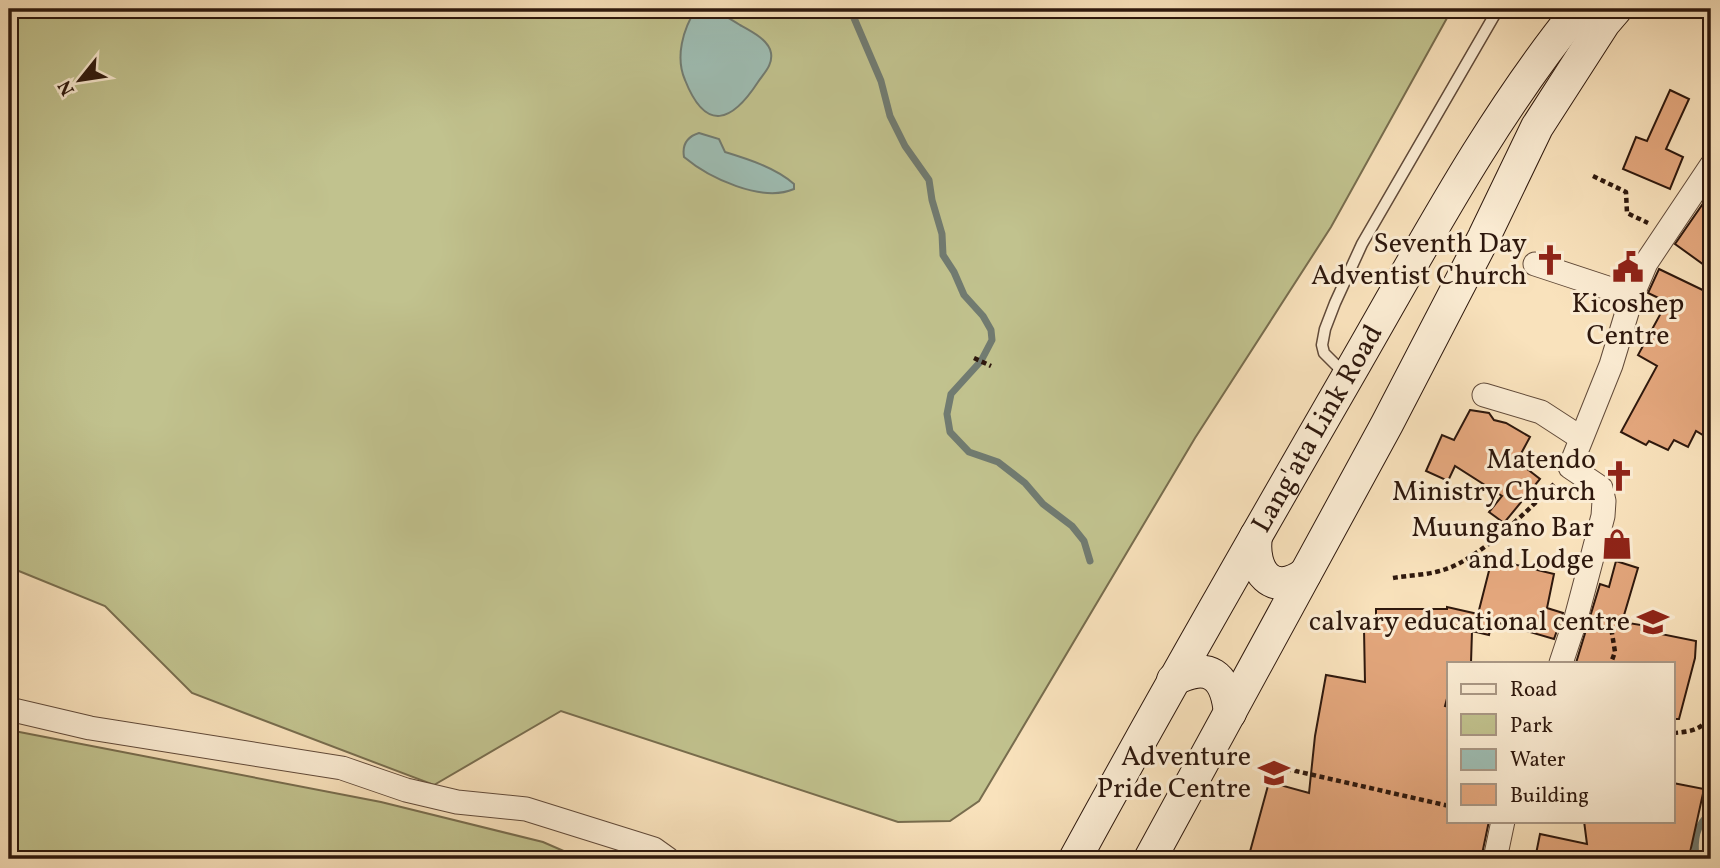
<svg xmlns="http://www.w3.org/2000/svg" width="1720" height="868" font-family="Vollkorn,serif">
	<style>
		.green { fill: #c1c28e; stroke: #786d4e; stroke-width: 2 }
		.water { fill: #9ebdb3; stroke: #717b71; stroke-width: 2 }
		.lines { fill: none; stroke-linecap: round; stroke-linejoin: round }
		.stream { stroke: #717b71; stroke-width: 7 }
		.building { fill: #e4a77d; stroke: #2e180d; stroke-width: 2 }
		.lane-casing { stroke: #614a39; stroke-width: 13 }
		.street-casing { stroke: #614a39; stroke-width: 25 }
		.secondary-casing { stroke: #2e180d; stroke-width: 34 }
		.path { stroke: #2e180d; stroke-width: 4.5; stroke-dasharray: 5 3.5; stroke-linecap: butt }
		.lane { stroke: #fbecd3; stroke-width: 10 }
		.street { stroke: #fbecd3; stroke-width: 23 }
		.secondary { stroke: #fbecd3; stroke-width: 32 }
		.labels { text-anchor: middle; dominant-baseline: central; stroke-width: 6; stroke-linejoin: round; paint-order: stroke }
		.poi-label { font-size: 28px; fill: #2e180d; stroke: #fbecd3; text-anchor: end }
		.street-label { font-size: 28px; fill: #2e180d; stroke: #fbecd3 }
	</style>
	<rect width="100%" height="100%" fill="#f9e2bc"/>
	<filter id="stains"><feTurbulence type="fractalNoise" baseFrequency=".00286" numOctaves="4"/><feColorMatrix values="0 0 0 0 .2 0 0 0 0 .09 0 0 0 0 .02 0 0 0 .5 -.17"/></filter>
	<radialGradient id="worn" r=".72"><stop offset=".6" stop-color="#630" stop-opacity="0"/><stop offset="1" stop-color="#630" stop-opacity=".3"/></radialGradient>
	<!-- green -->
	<g class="green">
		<path d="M9,9H1452L1331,227L1195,438L979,801L950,821L898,822L561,711L434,785L192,693L105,606L9,567Z"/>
		<path d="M9,730L381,802L543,842L582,859H9Z"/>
	</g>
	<!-- water -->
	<g class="water">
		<path d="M696,9C717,9 723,15 740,25C751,31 769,40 771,53C773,65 764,73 758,82C732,122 706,133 685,80C675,57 683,29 696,9Z"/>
		<path d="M699,133L719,139L725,152C748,159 776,168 794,184V189C762,203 709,178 684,157C682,145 686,137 699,133Z"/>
	</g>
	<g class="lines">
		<!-- stream -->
		<g class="stream">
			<path d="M851,11L881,81L890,116L905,146L929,180L932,200L942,234L943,255L954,272L964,295L983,316L991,330L992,340L981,361L951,394L947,414L950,432L969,452L998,462L1025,483L1043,504L1072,526L1084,541L1090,561"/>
			<path d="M1696,859C1694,841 1695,825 1711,813"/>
		</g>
	</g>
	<!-- building -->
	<g class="building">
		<path d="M1670,90L1689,99L1666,149L1683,157L1670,189L1623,169L1636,137L1647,141Z"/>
		<path d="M1711,192V270L1675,244Z"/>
		<path d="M1659,269L1711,294V440L1696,431L1688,447L1674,440L1668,450L1649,441L1646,445L1621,432L1657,366L1638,355L1667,302L1648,293Z"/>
		<path d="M1470,410L1489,413L1494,420L1506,423L1530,437L1517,461L1540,479L1504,523L1489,512L1502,496L1455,466L1448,481L1426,471L1442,435L1454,440Z"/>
		<path d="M1492,559L1554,574L1547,608L1563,613L1554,639L1492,621L1489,635L1472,631L1471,663H1449V691L1445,706L1449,707V821H1489L1481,859H1416L1418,852L1302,859H1248L1269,782L1309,793L1315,736L1326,675L1365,682L1364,629L1376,630V609H1447V607L1478,614Z"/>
		<path d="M1616,561L1638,568L1622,622L1641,625V630L1696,641L1695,658L1679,719H1673V663H1576L1600,584L1609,587Z"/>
		<path d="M1673,783L1704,789L1689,857L1682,856L1680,859H1670L1631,854L1630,859H1535L1540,834L1587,844L1584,821H1673Z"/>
	</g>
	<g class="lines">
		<defs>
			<path id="lane" d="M1346,375L1324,353L1322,345L1325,329L1335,303L1362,244L1498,9"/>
			<g id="street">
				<path d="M1535,264L1632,296"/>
				<path d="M1484,395L1541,412L1581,438"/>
				<path d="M1561,663L1576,618L1603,516L1604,501L1601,488L1570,467L1611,365L1632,296L1646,263L1711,166"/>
				<path d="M9,709L90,728L342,768L406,790L457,802L526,809L654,849L668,859"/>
				<path d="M1495,859L1503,821"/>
			</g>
			<g id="secondary">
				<path d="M1256,536C1251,571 1272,598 1305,574"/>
				<path d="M1173,680C1209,661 1226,675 1230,713"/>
				<path id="s1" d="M1075,859C1166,692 1261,527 1356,362C1425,242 1491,117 1579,9"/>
				<path d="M1150,859L1387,424L1484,237L1537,127L1604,23L1616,9"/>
			</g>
		</defs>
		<!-- lane casing -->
		<use href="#lane" class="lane-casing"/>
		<!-- street casing -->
		<use href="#street" class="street-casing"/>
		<!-- secondary casing -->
		<use href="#secondary" class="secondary-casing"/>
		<!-- path -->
		<g class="path">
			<path d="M1593,176L1626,192L1627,213L1648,223"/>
			<path d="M974,358L991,366"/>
			<path d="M1393,578C1410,575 1430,575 1446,569C1480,558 1531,508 1556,482"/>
			<path d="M1597,624L1611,627L1615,652L1612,660L1613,663"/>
			<path d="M1673,733C1689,732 1703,730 1711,715"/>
			<path d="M1278,767L1449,806"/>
		</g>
		<!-- lane -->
		<use href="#lane" class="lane"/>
		<!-- street -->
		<use href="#street" class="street"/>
		<!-- secondary -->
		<use href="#secondary" class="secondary"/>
	</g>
	<!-- icons -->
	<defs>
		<symbol id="church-bare" viewBox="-9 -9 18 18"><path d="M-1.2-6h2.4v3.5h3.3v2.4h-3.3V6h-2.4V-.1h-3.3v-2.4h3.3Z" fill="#8f2418" stroke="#fbecd3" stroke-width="2.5" paint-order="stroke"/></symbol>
		<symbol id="civic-bare" viewBox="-9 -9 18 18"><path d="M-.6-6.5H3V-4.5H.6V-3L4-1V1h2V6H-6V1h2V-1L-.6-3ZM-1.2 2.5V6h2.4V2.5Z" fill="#8f2418" stroke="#fbecd3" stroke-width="2.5" paint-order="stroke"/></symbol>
		<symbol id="shop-bare" viewBox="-9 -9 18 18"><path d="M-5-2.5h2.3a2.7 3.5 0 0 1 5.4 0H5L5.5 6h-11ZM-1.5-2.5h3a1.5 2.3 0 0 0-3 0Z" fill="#8f2418" stroke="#fbecd3" stroke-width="2.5" paint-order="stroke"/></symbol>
		<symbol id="school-bare" viewBox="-9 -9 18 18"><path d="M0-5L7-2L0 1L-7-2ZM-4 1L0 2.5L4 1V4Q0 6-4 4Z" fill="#8f2418" stroke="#fbecd3" stroke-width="2.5" paint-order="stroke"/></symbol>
	</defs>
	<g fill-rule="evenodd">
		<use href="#church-bare" x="1528" y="238" width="44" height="44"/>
		<use href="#civic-bare" x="1606" y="245" width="44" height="44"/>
		<use href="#church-bare" x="1597" y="454" width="44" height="44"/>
		<use href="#shop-bare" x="1595" y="522" width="44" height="44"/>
		<use href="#school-bare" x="1631" y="600" width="44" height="44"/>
		<use href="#school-bare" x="1252" y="751" width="44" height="44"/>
	</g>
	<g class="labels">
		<!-- poi labels -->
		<g class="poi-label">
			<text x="1527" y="244">Seventh Day<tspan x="1527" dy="32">Adventist Church</tspan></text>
			<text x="1628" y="304" text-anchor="middle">Kicoshep<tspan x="1628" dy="32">Centre</tspan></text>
			<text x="1596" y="460">Matendo<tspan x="1596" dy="32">Ministry Church</tspan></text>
			<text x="1594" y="528">Muungano Bar<tspan x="1594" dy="32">and Lodge</tspan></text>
			<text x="1630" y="622">calvary educational centre</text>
			<text x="1251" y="757">Adventure<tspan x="1251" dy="32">Pride Centre</tspan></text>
		</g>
		<!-- street labels -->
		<g class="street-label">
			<text stroke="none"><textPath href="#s1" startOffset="494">Lang'ata Link Road</textPath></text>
		</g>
	</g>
	<!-- margin -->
	<rect width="1720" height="868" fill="none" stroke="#f9e2bc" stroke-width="35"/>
	<rect x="10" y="10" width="1699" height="847" fill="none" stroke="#2e180d" stroke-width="3.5"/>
	<rect x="18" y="18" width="1685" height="833" fill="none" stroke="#2e180d" stroke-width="2"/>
	<!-- legend -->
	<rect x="1447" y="662" width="228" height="161" fill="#fbecd3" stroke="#a99784" stroke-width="2"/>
	<rect x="1461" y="684" width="35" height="10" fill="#fbecd3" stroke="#a99784" stroke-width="2"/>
	<text x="1510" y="696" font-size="21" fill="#2e180d">Road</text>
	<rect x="1461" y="714" width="35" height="21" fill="#c1c28e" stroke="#a99784" stroke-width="2"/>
	<text x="1510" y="732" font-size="21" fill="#2e180d">Park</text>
	<rect x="1461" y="749" width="35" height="21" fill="#9ebdb3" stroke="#a99784" stroke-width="2"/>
	<text x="1510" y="766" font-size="21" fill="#2e180d">Water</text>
	<rect x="1461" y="784" width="35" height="21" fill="#e4a77d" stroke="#a99784" stroke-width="2"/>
	<text x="1510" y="802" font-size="21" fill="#2e180d">Building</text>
	<!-- north arrow -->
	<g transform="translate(80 80) rotate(240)" stroke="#fbecd3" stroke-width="5" paint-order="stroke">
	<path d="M0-5L12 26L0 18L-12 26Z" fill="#2e180d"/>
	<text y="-10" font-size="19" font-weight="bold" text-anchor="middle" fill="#2e180d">N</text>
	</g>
	<rect width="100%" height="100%" filter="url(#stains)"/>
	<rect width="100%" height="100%" fill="url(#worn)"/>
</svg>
